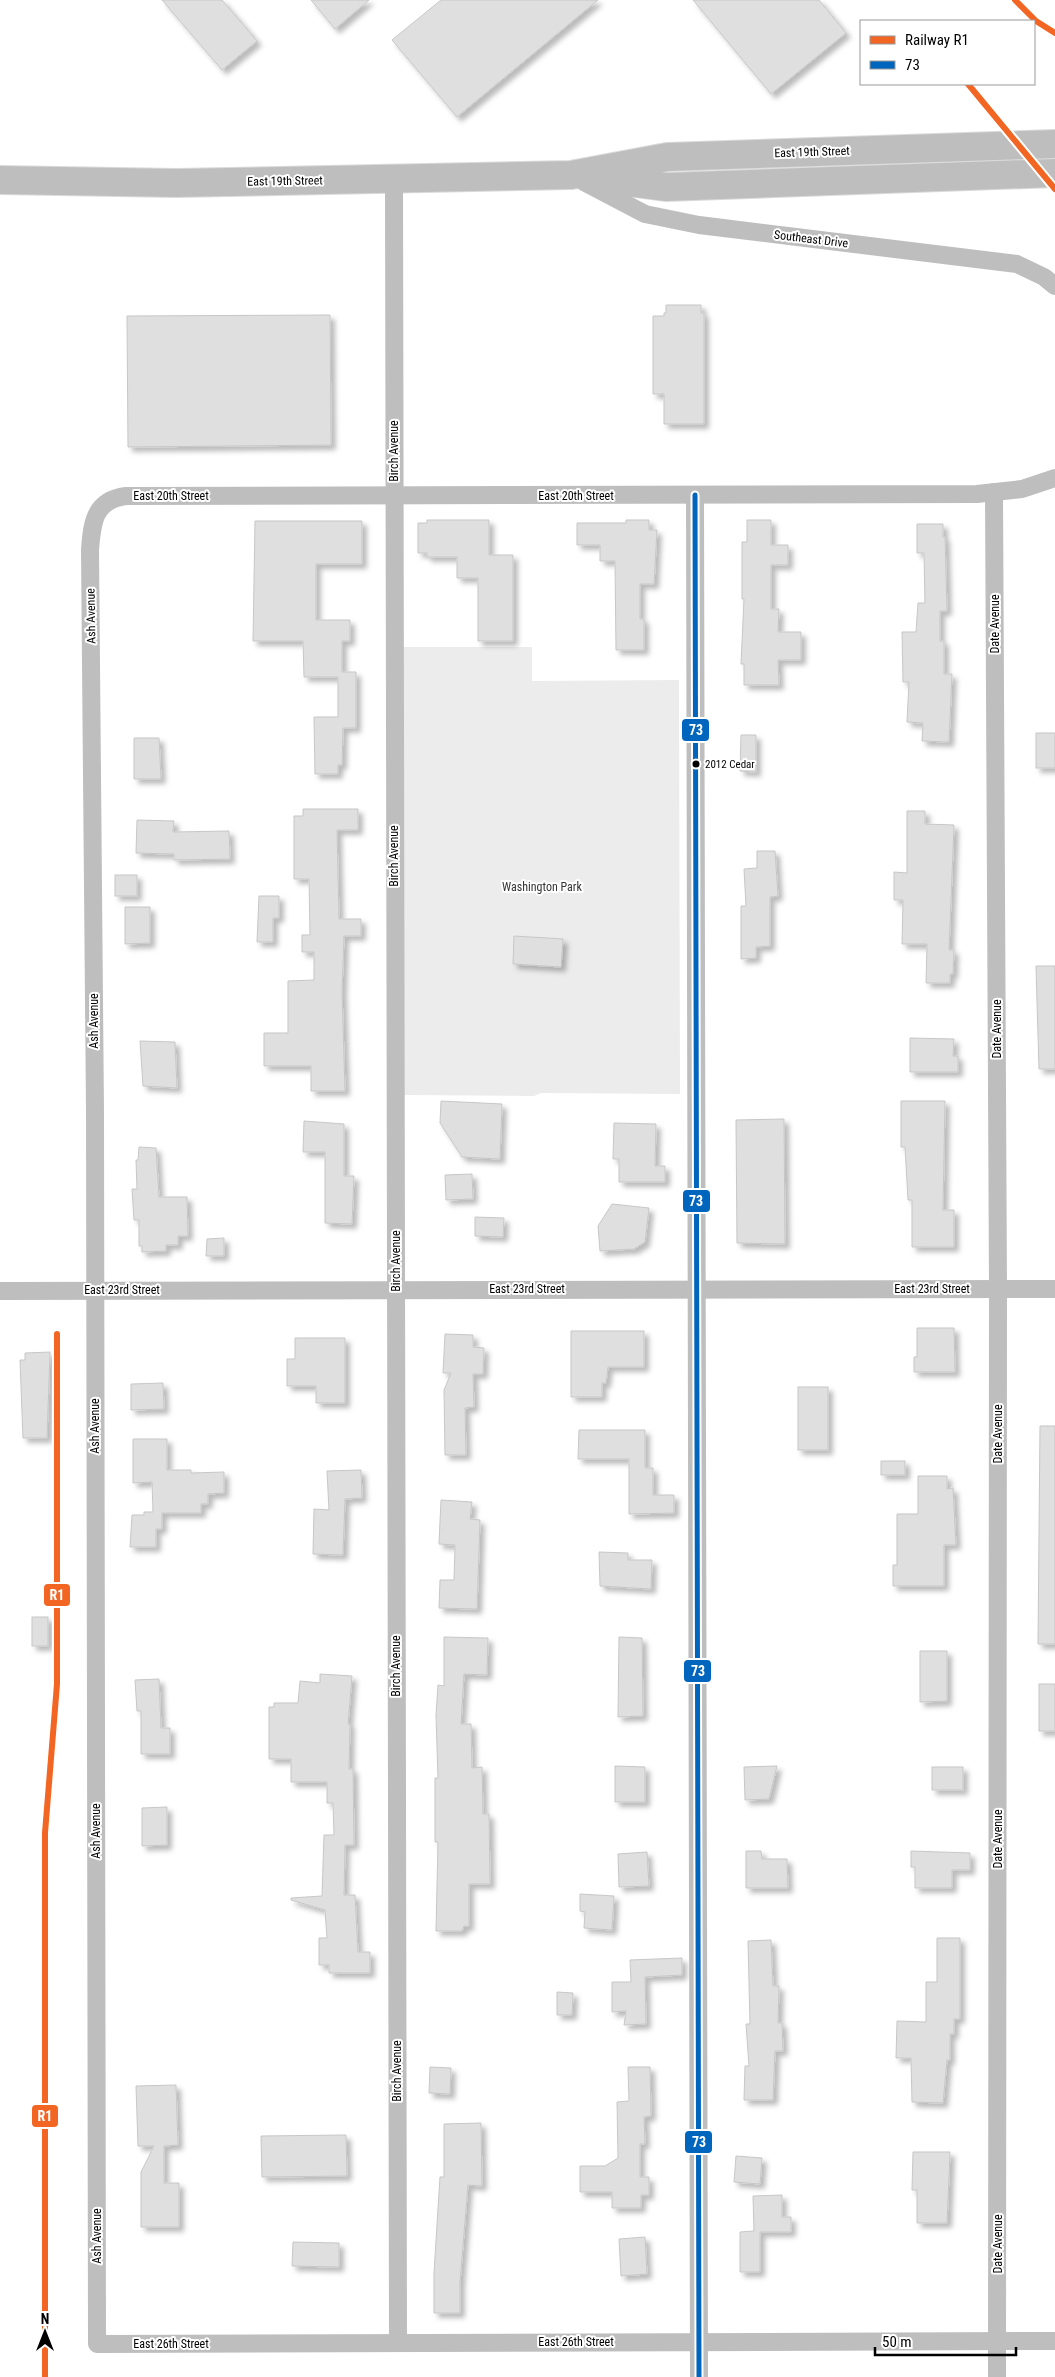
<svg xmlns="http://www.w3.org/2000/svg" width="1055" height="2377" font-family="'Roboto Condensed',sans-serif">
	<style>
		.green { fill: #ececec }
		.building { fill: #dfdfdf; stroke: #c7c7c7; filter: url(#shadow) }
		.lines { fill: none; stroke-linecap: round; stroke-linejoin: round }
		.primary-casing { stroke: #dbdbdb; stroke-width: 30 }
		.street { stroke: #bebebe; stroke-width: 18 }
		.primary { stroke: #bebebe; stroke-width: 28 }
		.bus-1-casing { stroke: #fff; stroke-width: 9 }
		.bus-1 { stroke: #0065bd; stroke-width: 5 }
		.rail-1-casing { stroke: #fff; stroke-width: 10 }
		.rail-1 { stroke: #f26522; stroke-width: 6 }
		.bus-dot { fill: #000; stroke: #fff; stroke-width: 2 }
		.labels { text-anchor: middle; dominant-baseline: central; stroke-width: 4; stroke-linejoin: round; paint-order: stroke }
		.bus-label { font-size: 11px; fill: #000; stroke: #fff; text-anchor: start }
		.street-label { font-size: 12px; fill: #000; stroke: #fff }
		.park-label { font-size: 12px; fill: #333; stroke: #fff }
		.line-badge { stroke: #fff; stroke-width: 2 }
		.badge-label { font-size: 14px; text-anchor: middle; font-weight: bold; fill: #fff }
	</style>
	<defs>
		<filter id="shadow"><feDropShadow dx="4.5" dy="4.5" stdDeviation="2.5" flood-color="#0004"/></filter>
	</defs>
	<rect width="100%" height="100%" fill="#fff"/>
	<!-- green -->
	<path class="green" d="M403,647H532V681L679,680L680,1094L541,1093L534,1096L404,1095Z"/>
	<!-- building -->
	<g class="building">
		<path d="M162,0H222L257,41L222,70Z"/>
		<path d="M311,0H369L335,29Z"/>
		<path d="M441,0H598L457,117L392,40Z"/>
		<path d="M693,0H819L846,33L771,94Z"/>
		<path d="M666,305H701V313H704V424H664V394H653V316H664V313H666Z"/>
		<path d="M330,315L331,445L128,447L127,316Z"/>
		<path d="M427,520H489V555H513V641H478V578H457V557H427V553H418V523H427Z"/>
		<path d="M626,520H649V530H657L654,584H640V619H644V650H616L615,561H600V545H577V523H626Z"/>
		<path d="M747,520H771V545H788V565H771V609H779L778,632H801V660H778L779,685H744V664H741L744,599H742V542H747Z"/>
		<path d="M255,521H362V564H316V620H350V641H342V672H356V728H343L342,765H338V774H315L314,717H338V677H304L303,641H253Z"/>
		<path d="M917,524H943V537H945L947,611H940V641H944V674H952L949,742L922,741L923,723L907,722L909,682H903L902,632H916L918,603H925L924,553H917Z"/>
		<rect x="1036" y="733" width="19" height="35"/>
		<path d="M741,735H756V772L740,771Z"/>
		<path d="M134,738H159L161,779H134Z"/>
		<path d="M303,809H358V830H337L339,919H361V936H344L342,991L345,1091H311V1066H264V1033H288V981L314,980V952H302V935H310L309,879H294V816H303Z"/>
		<path d="M907,811H925V824L954,825L949,950H954L953,974H950V983H926L927,944H902L903,900H894V872L907,873Z"/>
		<path d="M137,820L174,821L173,832L229,831L230,859L174,860V854L136,853Z"/>
		<path d="M757,851H775L778,896L770,897V946L756,947V958L741,959V906H746L744,869L757,868Z"/>
		<rect x="115" y="875" width="22" height="21"/>
		<path d="M259,896H279V918H273V942H257Z"/>
		<path d="M125,907H150V943L125,944Z"/>
		<path d="M514,936L563,939L561,967L513,964Z"/>
		<path d="M1036,966H1055V1069H1039Z"/>
		<path d="M910,1038L954,1039L953,1056H958V1072H910Z"/>
		<path d="M140,1041L175,1042L177,1088L143,1086Z"/>
		<path d="M441,1101L502,1104L500,1159L462,1157L440,1123Z"/>
		<path d="M901,1101H945L943,1210H954V1247H912V1200H908L905,1147H901Z"/>
		<path d="M784,1119L785,1244L737,1243L736,1120Z"/>
		<path d="M304,1121L344,1124V1176H354L352,1224L325,1223V1152H303Z"/>
		<path d="M614,1123L656,1124L655,1166H665V1182H619V1159H613Z"/>
		<path d="M139,1147L156,1148L159,1197H187L188,1236H178V1245H166V1251L142,1252V1246H139V1220H134L132,1189H137L136,1160H138Z"/>
		<path d="M472,1174L473,1199L446,1200L445,1175Z"/>
		<path d="M612,1204L649,1208L645,1242L634,1249L600,1251L598,1226Z"/>
		<path d="M475,1217L504,1218L503,1237L475,1236Z"/>
		<path d="M224,1238V1256H206L207,1239Z"/>
		<path d="M917,1328H954L955,1372H914V1357H917Z"/>
		<path d="M571,1331H644V1367H608L606,1383H602V1397H571Z"/>
		<path d="M445,1334L473,1335V1347L484,1348L483,1374H473L474,1407L465,1408L466,1455H445L444,1390L451,1373H443Z"/>
		<path d="M295,1338H345V1403H316V1386H287V1359H295Z"/>
		<path d="M50,1352L47,1438H23L20,1360H25V1353Z"/>
		<path d="M163,1383L164,1409L131,1410V1384Z"/>
		<rect x="798" y="1387" width="30" height="63"/>
		<path d="M1040,1426H1055V1644H1038Z"/>
		<path d="M579,1430H645V1468H653V1495H674V1513L629,1514V1459H578Z"/>
		<path d="M133,1439H167V1470H191V1473L224,1472V1493L208,1494V1504H201V1513H162V1529H156V1547H130L132,1515H144V1512H153L152,1482L133,1483Z"/>
		<rect x="881" y="1461" width="24" height="14"/>
		<path d="M361,1470L362,1498L345,1499L343,1555L313,1554L314,1509L329,1510L327,1471Z"/>
		<path d="M918,1476H947V1489L953,1488L956,1545H944V1586H893V1565H897V1514H918Z"/>
		<path d="M441,1500L472,1502L470,1519L480,1520L477,1609L439,1608L440,1580H454L455,1545L439,1544Z"/>
		<path d="M599,1552L628,1553V1560H652L651,1589L600,1586Z"/>
		<rect x="32" y="1617" width="16" height="29"/>
		<path d="M444,1637L488,1638L487,1675L464,1674L461,1724H471L472,1768L482,1767L483,1814H489L490,1884H469V1926H464L462,1931H436L438,1842H435V1778H438L436,1715L438,1685L444,1686Z"/>
		<path d="M619,1637L642,1638L643,1716L618,1717Z"/>
		<path d="M920,1651H947V1701L920,1702Z"/>
		<path d="M320,1674L352,1676L348,1724H350L349,1769H353L354,1845H345L344,1895H355L358,1952H370V1973H329V1965H319V1938H327L325,1910L291,1900V1898L322,1896L324,1835H334L333,1803H327V1782H291V1759H269V1707H274V1703H298L300,1681L320,1683Z"/>
		<path d="M159,1679L161,1728H170V1754H141V1711H137L135,1680Z"/>
		<rect x="1039" y="1684" width="16" height="47"/>
		<path d="M615,1766L645,1767V1802H615Z"/>
		<path d="M777,1766L769,1799L745,1800L744,1767Z"/>
		<rect x="932" y="1767" width="31" height="23"/>
		<path d="M167,1807V1845L142,1846V1808Z"/>
		<path d="M746,1851H761L762,1859H787L788,1888H746Z"/>
		<path d="M911,1851L970,1853V1870H952V1888H915V1867H911Z"/>
		<path d="M647,1852L649,1886L619,1887L618,1854Z"/>
		<path d="M580,1894L614,1896L612,1930L584,1928L585,1912L580,1911Z"/>
		<path d="M937,1938H960V2019H954V2034H950V2060H947L943,2103L912,2102L911,2058H896L897,2021L926,2022V1982H937Z"/>
		<path d="M771,1940L773,1986H779L778,2023H782L783,2051H775L773,2100H744L745,2066H749L746,2024H750L748,1941Z"/>
		<path d="M682,1958V1975L645,1977L646,2024L624,2025L626,2011L612,2012V1982H631L630,1960Z"/>
		<path d="M557,1992L573,1993L572,2015H557Z"/>
		<path d="M430,2067L451,2068L450,2094L429,2093Z"/>
		<path d="M628,2067H650L651,2116L644,2117L645,2144H640V2177H649V2195H641V2208H612V2192H580V2166H605L618,2158L617,2102L629,2101Z"/>
		<path d="M176,2085L178,2145L164,2146V2183H179V2227H141V2172L154,2146H138L136,2086Z"/>
		<path d="M481,2123L482,2186L468,2185L460,2282V2313H434V2273L440,2177H444V2124Z"/>
		<path d="M346,2135L347,2176L262,2177L261,2136Z"/>
		<path d="M913,2152H950L947,2223H917V2190H912Z"/>
		<path d="M736,2156L762,2158L760,2184L734,2182Z"/>
		<path d="M782,2195V2217H791V2232H760V2272H740V2232L754,2231L753,2196Z"/>
		<path d="M645,2237L647,2274L621,2276L619,2239Z"/>
		<path d="M293,2242L339,2243V2267L292,2266Z"/>
	</g>
	<g class="lines">
		<defs>
			<g id="primary">
				<path d="M597,178L666,187L1055,173"/>
				<path d="M0,180L176,183L571,175L667,157L1055,144"/>
			</g>
		</defs>
		<!-- primary casing -->
		<use href="#primary" class="primary-casing"/>
		<!-- street -->
		<g class="street">
			<path d="M394,180L398,2342"/>
			<path d="M584,182L645,214L699,225L1017,264L1044,277L1055,286"/>
			<path d="M1055,478L1022,489L977,494L126,496C94,500 92,523 90,550L95,1113L97,2344L1055,2341"/>
			<path d="M994,492L998,1289L997,2377"/>
			<path d="M695,495L699,2377"/>
			<path d="M0,1291L1055,1289"/>
		</g>
		<!-- primary -->
		<use href="#primary" class="primary"/>
		<defs>
			<path id="bus-1" d="M695,495L699,2377"/>
		</defs>
		<!-- bus-1 casing -->
		<use href="#bus-1" class="bus-1-casing"/>
		<!-- bus-1 -->
		<use href="#bus-1" class="bus-1"/>
		<defs>
			<g id="rail-1">
				<path d="M1015,0L1036,21L1055,33"/>
				<path d="M968,84L1055,189"/>
				<path d="M45,2377V1833L57,1684V1334"/>
			</g>
		</defs>
		<!-- rail-1 casing -->
		<use href="#rail-1" class="rail-1-casing"/>
		<!-- rail-1 -->
		<use href="#rail-1" class="rail-1"/>
	</g>
	<!-- markers -->
	<circle class="bus-dot" cx="696" cy="764" r="4.5"/>
	<g class="labels">
		<!-- bus labels -->
		<g class="bus-label">
			<text x="705" y="764">2012 Cedar</text>
		</g>
		<!-- street labels -->
		<g class="street-label">
			<text transform="translate(812 152) rotate(-2)">East 19th Street</text>
			<text transform="translate(285 181) rotate(-1)">East 19th Street</text>
			<text transform="translate(811 239) rotate(7)">Southeast Drive</text>
			<text transform="translate(394 451) rotate(-90)">Birch Avenue</text>
			<text x="171" y="496">East 20th Street</text>
			<text x="576" y="496">East 20th Street</text>
			<text transform="translate(91 616) rotate(-91)">Ash Avenue</text>
			<text transform="translate(995 624) rotate(-90)">Date Avenue</text>
			<text transform="translate(394 856) rotate(-90)">Birch Avenue</text>
			<text transform="translate(94 1021) rotate(-90)">Ash Avenue</text>
			<text transform="translate(997 1029) rotate(-90)">Date Avenue</text>
			<text transform="translate(396 1261) rotate(-90)">Birch Avenue</text>
			<text x="527" y="1289">East 23rd Street</text>
			<text x="932" y="1289">East 23rd Street</text>
			<text x="122" y="1290">East 23rd Street</text>
			<text transform="translate(95 1426) rotate(-90)">Ash Avenue</text>
			<text transform="translate(998 1434) rotate(-90)">Date Avenue</text>
			<text transform="translate(396 1666) rotate(-90)">Birch Avenue</text>
			<text transform="translate(96 1831) rotate(-90)">Ash Avenue</text>
			<text transform="translate(998 1839) rotate(-90)">Date Avenue</text>
			<text transform="translate(397 2071) rotate(-90)">Birch Avenue</text>
			<text transform="translate(97 2236) rotate(-90)">Ash Avenue</text>
			<text transform="translate(998 2244) rotate(-90)">Date Avenue</text>
			<text x="576" y="2342">East 26th Street</text>
			<text x="171" y="2344">East 26th Street</text>
		</g>
		<!-- park labels -->
		<g class="park-label">
			<text x="542" y="887">Washington Park</text>
		</g>
	</g>
	<g class="line-badge">
		<rect x="681" y="718" width="29" height="24" rx="5" fill="#0065bd"/>
		<rect x="682" y="1189" width="29" height="24" rx="5" fill="#0065bd"/>
		<rect x="43" y="1583" width="28" height="24" rx="5" fill="#f26522"/>
		<rect x="683" y="1659" width="29" height="24" rx="5" fill="#0065bd"/>
		<rect x="31" y="2104" width="28" height="24" rx="5" fill="#f26522"/>
		<rect x="684" y="2130" width="29" height="24" rx="5" fill="#0065bd"/>
	</g>
	<g class="badge-label">
		<text x="696" y="735">73</text>
		<text x="696" y="1206">73</text>
		<text x="57" y="1600">R1</text>
		<text x="698" y="1676">73</text>
		<text x="45" y="2121">R1</text>
		<text x="699" y="2147">73</text>
	</g>
	<!-- legend -->
	<rect x="860" y="20" width="175" height="65" fill="#ffffff" stroke="#999999"/>
	<rect x="870" y="36" width="25" height="8" fill="#f26522" stroke="#999999"/>
	<text x="905" y="45" font-size="15" fill="#000000">Railway R1</text>
	<rect x="870" y="61" width="25" height="8" fill="#0065bd" stroke="#999999"/>
	<text x="905" y="70" font-size="15" fill="#000000">73</text>
	<!-- north arrow -->
	<g transform="translate(45 2332)" stroke="#ffffff" stroke-width="4" paint-order="stroke">
	<path d="M0-4L9 19L0 12L-9 19Z" fill="#000000"/>
	<text y="-8" font-size="14" font-weight="bold" text-anchor="middle" fill="#000000">N</text>
	</g>
	<!-- scale -->
	<path d="M875 2347v8h141v-8" fill="none" stroke="#000000" stroke-width="2.5"/>
	<text x="882" y="2347" font-size="15" fill="#000000" stroke="#ffffff" stroke-width="4" paint-order="stroke">50 m</text>
</svg>
